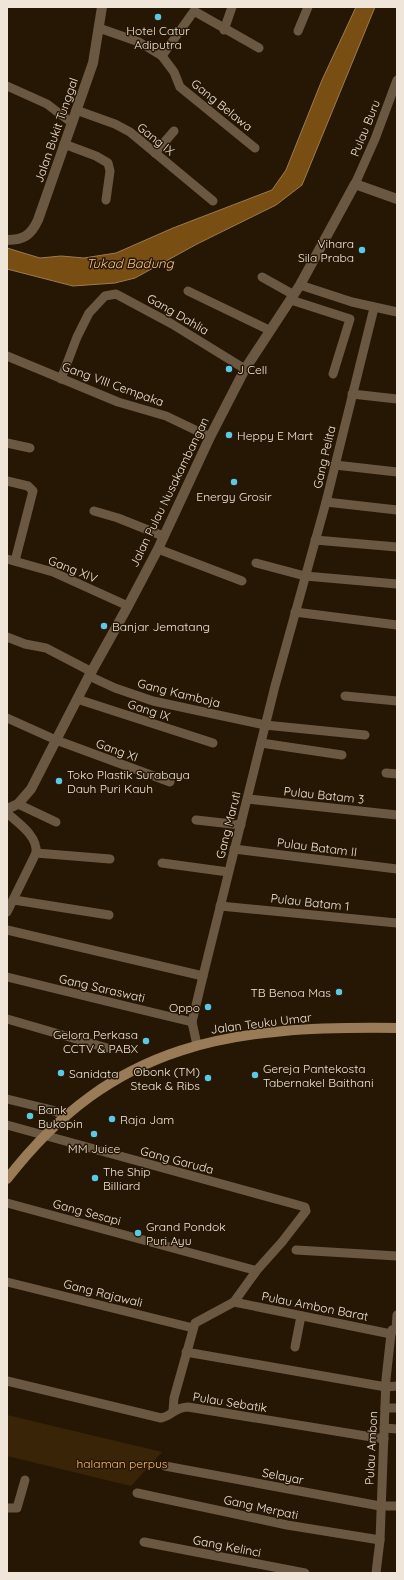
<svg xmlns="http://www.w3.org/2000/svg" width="404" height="1580" font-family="Quicksand,sans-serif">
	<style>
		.green { fill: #3a2407 }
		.water { fill: #794e13; stroke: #9d7b4e }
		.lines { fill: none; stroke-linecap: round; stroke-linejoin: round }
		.minor { stroke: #6b5843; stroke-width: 9 }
		.tertiary { stroke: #6b5843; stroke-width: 10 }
		.secondary { stroke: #9a7b58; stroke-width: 10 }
		.poi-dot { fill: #5bc8e6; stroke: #261705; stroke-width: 1.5 }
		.labels { text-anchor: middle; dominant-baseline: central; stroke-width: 3; stroke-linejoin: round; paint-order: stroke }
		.poi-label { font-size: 12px; fill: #f0e5d9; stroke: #261705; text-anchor: start }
		.street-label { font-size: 12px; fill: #f0e5d9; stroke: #261705 }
		.park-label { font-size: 12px; fill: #fdbb6e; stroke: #261705 }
		.water-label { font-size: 13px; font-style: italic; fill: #f7c287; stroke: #261705 }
	</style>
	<rect width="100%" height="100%" fill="#261705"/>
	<!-- green -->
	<path class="green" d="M7,1415L162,1452L131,1486L7,1456Z"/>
	<!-- water -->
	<path class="water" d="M356,7H375L302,185L276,205L197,244L135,278L115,283L73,286L7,269V248L40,258L61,256L84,258L116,253L173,228L272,190L286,170L322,80Z"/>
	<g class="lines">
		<!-- minor -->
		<g class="minor">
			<path d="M99,28L139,42L162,56L174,72L180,87L255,148"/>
			<path d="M224,30L232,7"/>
			<path d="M298,31L308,7"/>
			<path d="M162,56L194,11L259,48"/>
			<path d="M7,86L47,104L72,123"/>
			<path d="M76,110L115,124L130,132L213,201"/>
			<path d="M64,144L96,156L108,163L110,171L106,200"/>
			<path d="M155,153L174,131"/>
			<path d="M355,184L375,139L397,80"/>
			<path d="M262,277L294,295"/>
			<path d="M300,285L352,302L397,312"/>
			<path d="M188,291L269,330"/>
			<path d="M291,300L350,319L333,374"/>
			<path d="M7,356L118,402L166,416L210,437"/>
			<path d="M61,379L77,337L89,313L105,296L116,294L172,324L245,369"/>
			<path d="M352,394L397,399"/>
			<path d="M7,443L30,448"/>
			<path d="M335,465L397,472"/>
			<path d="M7,481L28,486L33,491L15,561"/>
			<path d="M326,502L397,510"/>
			<path d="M94,511L118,518L163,536"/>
			<path d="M315,540L397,547"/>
			<path d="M158,549L242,581"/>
			<path d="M7,559L53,572L128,606"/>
			<path d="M256,563L305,576L397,584"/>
			<path d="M295,612L397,625"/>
			<path d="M7,637L25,644L46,648L92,672"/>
			<path d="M89,676L115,688L153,701L265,725L365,735"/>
			<path d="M345,696L397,701"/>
			<path d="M77,699L213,743"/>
			<path d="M7,718L56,740L170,782"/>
			<path d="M261,743L342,755"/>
			<path d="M386,773L397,774"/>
			<path d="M248,799L397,815"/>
			<path d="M18,804L56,822"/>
			<path d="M7,813C18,823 38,836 36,853L7,912"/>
			<path d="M196,820L241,825"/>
			<path d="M234,849L397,869"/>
			<path d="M36,853L110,859"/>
			<path d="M162,863L228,872"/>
			<path d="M14,900L109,915"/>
			<path d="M220,906L397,923"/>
			<path d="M7,930L203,976"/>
			<path d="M7,977L192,1022"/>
			<path d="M7,1019L107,1048"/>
			<path d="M197,1045L192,1022L203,976L275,686L326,502L374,308"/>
			<path d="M7,1099L52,1110L66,1116"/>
			<path d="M7,1125L305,1207L306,1211L282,1242L257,1270L234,1302"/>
			<path d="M7,1203L254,1270"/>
			<path d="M296,1250L397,1256"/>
			<path d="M7,1282L193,1328"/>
			<path d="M234,1302L391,1334"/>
			<path d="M396,1329L397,1315"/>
			<path d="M295,1347L301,1316"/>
			<path d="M186,1352L386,1387L397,1386"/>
			<path d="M7,1381L161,1418C172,1416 175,1407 188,1407L384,1439"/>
			<path d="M385,1408H397"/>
			<path d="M173,1411L174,1398L195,1323L234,1302"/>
			<path d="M384,1428L397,1429"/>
			<path d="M165,1466L380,1506H397"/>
			<path d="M137,1493L287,1525L380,1540"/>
			<path d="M7,1508H17L25,1480"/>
			<path d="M144,1542L305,1573"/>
			<path d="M376,1573L380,1540L386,1379L391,1334L392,1330L397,1329"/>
		</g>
		<!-- tertiary -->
		<g class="tertiary">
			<path d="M7,240C24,240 31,235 38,220L93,63L102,7"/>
			<path d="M7,809L18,804L31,789L89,676L128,606L158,549L210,437L245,369L300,285L355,184L397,199"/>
		</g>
		<!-- secondary -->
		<path class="secondary" d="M7,1179C115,1040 232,1026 397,1028"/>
	</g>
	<!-- markers -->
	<g class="poi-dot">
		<circle cx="158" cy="17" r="4"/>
		<circle cx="362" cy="250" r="4"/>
		<circle cx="229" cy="369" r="4"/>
		<circle cx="229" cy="435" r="4"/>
		<circle cx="234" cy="482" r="4"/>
		<circle cx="104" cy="626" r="4"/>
		<circle cx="59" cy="781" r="4"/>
		<circle cx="339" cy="992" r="4"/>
		<circle cx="208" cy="1007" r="4"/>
		<circle cx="146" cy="1041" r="4"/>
		<circle cx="61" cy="1073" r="4"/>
		<circle cx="255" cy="1075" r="4"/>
		<circle cx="208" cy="1078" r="4"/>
		<circle cx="30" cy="1116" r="4"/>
		<circle cx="112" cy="1119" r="4"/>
		<circle cx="94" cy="1134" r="4"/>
		<circle cx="95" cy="1178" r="4"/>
		<circle cx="138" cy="1233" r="4"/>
	</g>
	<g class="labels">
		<!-- poi labels -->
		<g class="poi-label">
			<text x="158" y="30" text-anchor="middle">Hotel Catur<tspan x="158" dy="14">Adiputra</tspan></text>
			<text x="354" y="243" text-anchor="end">Vihara<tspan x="354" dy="14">Sila Praba</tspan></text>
			<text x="237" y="369">J Cell</text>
			<text x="237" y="435">Heppy E Mart</text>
			<text x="234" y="496" text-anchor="middle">Energy Grosir</text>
			<text x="112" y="626">Banjar Jematang</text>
			<text x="67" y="774">Toko Plastik Surabaya<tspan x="67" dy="14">Dauh Puri Kauh</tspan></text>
			<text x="331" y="992" text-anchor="end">TB Benoa Mas</text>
			<text x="200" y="1007" text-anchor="end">Oppo</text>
			<text x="138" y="1034" text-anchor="end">Gelora Perkasa<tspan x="138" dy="14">CCTV &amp; PABX</tspan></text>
			<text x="263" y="1068">Gereja Pantekosta<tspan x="263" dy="14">Tabernakel Baithani</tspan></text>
			<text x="200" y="1071" text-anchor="end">Obonk (TM)<tspan x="200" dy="14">Steak &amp; Ribs</tspan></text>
			<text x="69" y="1073">Sanidata</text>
			<text x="38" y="1109">Bank<tspan x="38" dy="14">Bukopin</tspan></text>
			<text x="120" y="1119">Raja Jam</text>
			<text x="94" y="1148" text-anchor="middle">MM Juice</text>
			<text x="103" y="1171">The Ship<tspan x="103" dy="14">Billiard</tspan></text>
			<text x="146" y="1226">Grand Pondok<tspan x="146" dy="14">Puri Ayu</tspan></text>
		</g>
		<!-- street labels -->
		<g class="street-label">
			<text transform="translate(222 105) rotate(39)">Gang Belawa</text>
			<text transform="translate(365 128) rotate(-68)">Pulau Buru</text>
			<text transform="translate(56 130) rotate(-71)">Jalan Bukit Tunggal</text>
			<text transform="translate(156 139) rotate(39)">Gang IX</text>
			<text transform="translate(178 314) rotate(30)">Gang Dahlia</text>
			<text transform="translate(113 384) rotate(20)">Gang VIII Cempaka</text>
			<text transform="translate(324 457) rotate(-77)">Gang Pelita</text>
			<text transform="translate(169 492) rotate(-64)">Jalan Pulau Nusakambangan</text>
			<text transform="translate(73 569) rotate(22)">Gang XIV</text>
			<text transform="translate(179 693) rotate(14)">Gang Kamboja</text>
			<text transform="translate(149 710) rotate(18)">Gang IX</text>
			<text transform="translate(117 750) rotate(20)">Gang XI</text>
			<text transform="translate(324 795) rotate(6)">Pulau Batam 3</text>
			<text transform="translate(228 825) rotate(-76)">Gang Maruti</text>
			<text transform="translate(317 847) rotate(7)">Pulau Batam II</text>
			<text transform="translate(310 902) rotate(6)">Pulau Batam 1</text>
			<text transform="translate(102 988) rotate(13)">Gang Saraswati</text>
			<text transform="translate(261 1023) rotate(-7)">Jalan Teuku Umar</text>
			<text transform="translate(177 1160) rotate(15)">Gang Garuda</text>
			<text transform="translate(87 1212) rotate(15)">Gang Sesapi</text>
			<text transform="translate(103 1293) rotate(14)">Gang Rajawali</text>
			<text transform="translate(315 1306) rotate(11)">Pulau Ambon Barat</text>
			<text transform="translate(230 1402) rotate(9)">Pulau Sebatik</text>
			<text transform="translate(371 1448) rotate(-87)">Pulau Ambon</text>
			<text transform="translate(283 1476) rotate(11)">Selayar</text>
			<text transform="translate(261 1507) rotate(12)">Gang Merpati</text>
			<text transform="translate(227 1546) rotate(11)">Gang Kelinci</text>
		</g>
		<!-- park labels -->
		<g class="park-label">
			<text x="122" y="1463">halaman perpus</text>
		</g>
		<!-- water labels -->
		<g class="water-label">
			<text x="130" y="263">Tukad Badung</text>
		</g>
	</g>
	<!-- border -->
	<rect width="404" height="1580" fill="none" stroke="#f0e5d9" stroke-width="16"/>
</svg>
